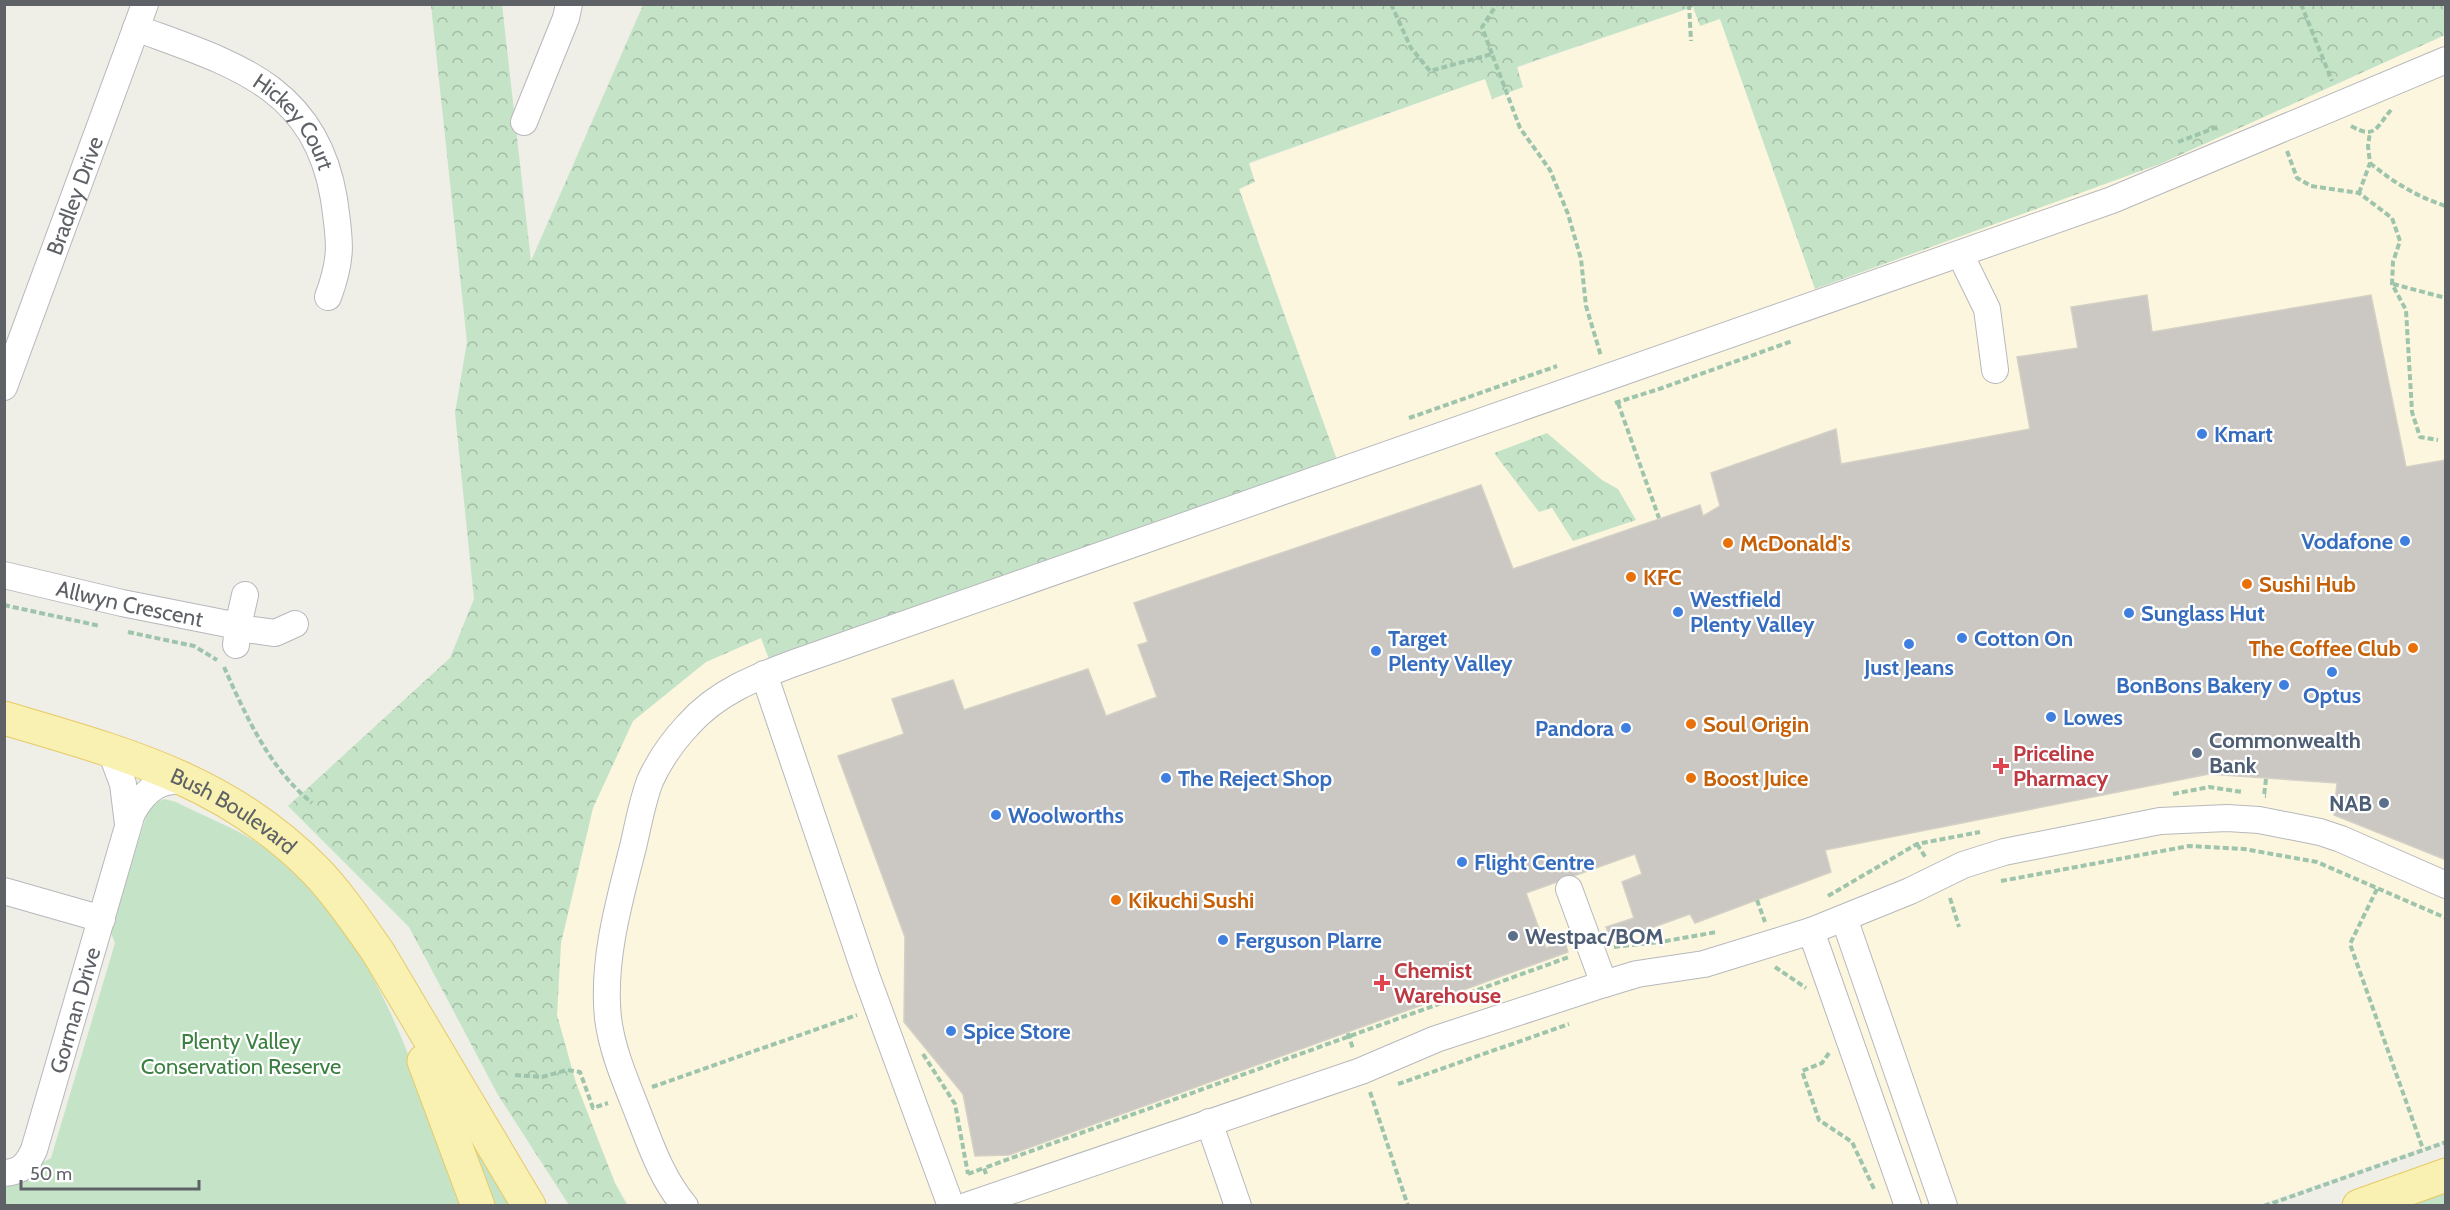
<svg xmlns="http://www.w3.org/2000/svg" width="2450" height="1210" font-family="Cabin,sans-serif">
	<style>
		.commercial { fill: #fcf6df }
		.grass { fill: #c5e4c7 }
		.park { fill: url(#park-crowns) }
		.building { fill: #cbc8c4; stroke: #d3d0c5; stroke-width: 1.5 }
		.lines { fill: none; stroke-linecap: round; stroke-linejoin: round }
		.minor-casing { stroke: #b7b8bc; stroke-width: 28 }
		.major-casing { stroke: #e7ca67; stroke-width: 35 }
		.path { stroke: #9ec5ac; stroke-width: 4; stroke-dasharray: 6 3; stroke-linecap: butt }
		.minor { stroke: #fff; stroke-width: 26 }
		.major { stroke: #f9f1b1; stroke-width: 33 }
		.shop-dot { fill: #3f7fe0; stroke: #fff; stroke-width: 2 }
		.food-dot { fill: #e8710a; stroke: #fff; stroke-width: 2 }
		.service-dot { fill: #5c6f8a; stroke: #fff; stroke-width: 2 }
		.health-dot { fill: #e0444e; stroke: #fff; stroke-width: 2 }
		.labels { text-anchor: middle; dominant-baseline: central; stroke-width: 4.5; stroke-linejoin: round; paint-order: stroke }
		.street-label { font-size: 22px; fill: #5e6166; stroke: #fff }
		.shop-label { font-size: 22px; font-weight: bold; fill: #366cbe; stroke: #fff; text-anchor: start }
		.food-label { font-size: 22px; font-weight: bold; fill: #c56008; stroke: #fff; text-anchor: start }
		.service-label { font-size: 22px; font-weight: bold; fill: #4e5e75; stroke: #fff; text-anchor: start }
		.health-label { font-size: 22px; font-weight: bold; fill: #be3a42; stroke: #fff; text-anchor: start }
		.park-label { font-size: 22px; fill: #3b8041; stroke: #fff }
	</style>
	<defs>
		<pattern id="park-crowns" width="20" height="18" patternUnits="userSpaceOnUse" patternTransform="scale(1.5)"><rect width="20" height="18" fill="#c5e4c7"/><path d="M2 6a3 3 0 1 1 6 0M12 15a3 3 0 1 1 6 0" fill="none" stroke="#a3bca5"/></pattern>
	</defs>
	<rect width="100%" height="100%" fill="#efeee7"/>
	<!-- commercial -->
	<path class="commercial" d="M1693,7L1720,19L1815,289L2160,164L2445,35V1140L2256,1206L629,1205L615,1183L576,1083L557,1015L561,943L593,808L633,721L706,662L761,638L769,659L1337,460L1239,188L1249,164L1485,79L1493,99L1523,87L1517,68Z"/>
	<!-- grass -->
	<g class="grass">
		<path d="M164,799L176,802C207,818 242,830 269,851C381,937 417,1079 462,1206H5V1184L51,1158L115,943L110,931L148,811L155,803Z"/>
		<path d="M479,1152L518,1205H494L477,1156Z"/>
		<path d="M2445,1189V1205H2397Z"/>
	</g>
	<!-- park -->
	<g class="park">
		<path d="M431,5H502L531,261L643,5H2445V35L2160,164L1815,289L1720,19L1700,26L1693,7L1517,67L1523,87L1492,99L1485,79L1249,163L1255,182L1239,189L1337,460L769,659L761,638L706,662L633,721L593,808L561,943L557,1015L576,1083L615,1183L627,1205H569L498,1095L409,927L288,806L450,658L474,599L455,413L467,342Z"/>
		<path d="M1547,433L1602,480L1618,489L1636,520L1573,541L1552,508L1539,512L1494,453Z"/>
	</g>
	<!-- building -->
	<path class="building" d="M2147,295L2152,332L2371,295L2406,467L2446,460V860L2334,815L2337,783L2209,774L1825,850L1831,872L1695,923L1690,914L1612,942L1606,927L1634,918L1622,882L1642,874L1635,854L1526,893L1546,948L1565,942L1568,952L1009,1155L975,1156L963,1094L904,1022L905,937L838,756L904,734L892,699L953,680L964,710L1088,669L1106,716L1157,697L1138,645L1148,642L1134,603L1481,485L1513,569L1700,505L1703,516L1720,506L1711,473L1836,429L1841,464L2030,429L2017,357L2078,348L2071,307Z"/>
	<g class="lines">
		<defs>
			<g id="minor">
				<path id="s1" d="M136,28C230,63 315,84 334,199C340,241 343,257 328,297"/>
				<path d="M524,122L566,18L569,4"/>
				<path d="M1960,254L1987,309L1995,370"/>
				<path id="s2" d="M4,387L145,4"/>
				<path id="s3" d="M4,575L122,603L238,626L236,645"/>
				<path d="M238,626L245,595"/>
				<path d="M237,628L275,633L295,624"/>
				<path d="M764,674L866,975L951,1206"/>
				<path d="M110,749L123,784L128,824"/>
				<path d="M1569,889L1604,984"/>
				<path d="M4,891L102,919"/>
				<path d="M1844,918L1944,1206"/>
				<path d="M1811,931L1908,1206"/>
				<path d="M1209,1122L1238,1206"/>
				<path id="s4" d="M4,1173C21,1172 27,1165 34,1150L132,813C147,787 161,778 191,781"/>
				<path d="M685,1206C662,1179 651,1146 638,1113C626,1082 612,1051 608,1018C602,961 619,902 633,847C638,826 642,802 650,781C659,761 673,741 688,725C717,692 756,677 797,662L2112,200L2446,60"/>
				<path d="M966,1206L1361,1071L1436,1039L1604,984L1637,974L1704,964L1811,931L1910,891L1963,865L2004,852L2160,821L2227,818L2259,820L2320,832L2341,839L2446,885"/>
			</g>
			<g id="major">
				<path id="s5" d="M4,718C122,753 228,780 317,872C340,896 359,925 378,952L529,1206"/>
				<path d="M424,1061L478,1206"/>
				<path d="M2359,1206L2446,1175"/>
			</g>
		</defs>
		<!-- minor casing -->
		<use href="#minor" class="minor-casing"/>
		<!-- major casing -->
		<use href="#major" class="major-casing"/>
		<!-- path -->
		<g class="path">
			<path d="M1391,4L1411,48L1430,71L1492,54L1520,128L1550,170L1568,214L1581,259L1586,306L1601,356"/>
			<path d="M1689,4L1691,41"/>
			<path d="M2301,4L2332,81"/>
			<path d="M1492,54L1482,27L1497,4"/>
			<path d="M2351,126C2376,140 2376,127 2391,110"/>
			<path d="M2178,142L2220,126"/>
			<path d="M2287,151L2297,178L2311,186L2359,193L2392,218L2400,241L2393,262L2392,284L2406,310L2412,412L2420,437L2438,440"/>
			<path d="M2370,163C2393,182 2417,197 2446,206"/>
			<path d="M2359,193L2370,163L2368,146L2370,132"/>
			<path d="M2393,284L2446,298"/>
			<path d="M1615,403L1662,388L1792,341"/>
			<path d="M1618,403L1659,518"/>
			<path d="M1409,418L1557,366"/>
			<path d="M4,605L100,626"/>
			<path d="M128,632L194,646L217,660"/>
			<path d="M224,667C246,716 269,768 312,803"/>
			<path d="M2266,779L2264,796H2266"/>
			<path d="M2173,794L2209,787L2242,792"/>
			<path d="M1917,844L1926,858"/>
			<path d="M2001,881L2189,846L2244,849L2317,862L2446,918"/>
			<path d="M2377,889L2350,944L2423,1149"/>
			<path d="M1828,896L1917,844L1980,832"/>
			<path d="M1950,898L1959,927"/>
			<path d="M1757,900L1765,922"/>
			<path d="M1661,946L1660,942L1717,932"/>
			<path d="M1614,947L1660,942"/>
			<path d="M1775,967L1806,988"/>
			<path d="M1348,1033L1353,1049"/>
			<path d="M1829,1053L1822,1063L1802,1071L1819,1120L1852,1142L1874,1189"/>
			<path d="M923,1054L955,1104L968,1174"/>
			<path d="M515,1075L542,1077L567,1070L580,1072L593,1108L608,1103"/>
			<path d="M1398,1084L1569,1024"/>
			<path d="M652,1087L857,1015"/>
			<path d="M1370,1092L1408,1206"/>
			<path d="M968,1174L984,1168"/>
			<path d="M986,1174L984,1168L1569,957"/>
			<path d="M2264,1206L2446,1142"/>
		</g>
		<!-- minor -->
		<use href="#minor" class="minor"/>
		<!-- major -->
		<use href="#major" class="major"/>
	</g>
	<!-- markers -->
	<g class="shop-dot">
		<circle cx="2202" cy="434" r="6"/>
		<circle cx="2405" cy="541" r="6"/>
		<circle cx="1678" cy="612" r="6"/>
		<circle cx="2129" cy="613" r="6"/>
		<circle cx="1962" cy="638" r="6"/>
		<circle cx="1909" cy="644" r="6"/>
		<circle cx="1376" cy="651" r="6"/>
		<circle cx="2332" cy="672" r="6"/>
		<circle cx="2284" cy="685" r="6"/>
		<circle cx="2051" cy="717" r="6"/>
		<circle cx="1626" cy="728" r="6"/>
		<circle cx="1166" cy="778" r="6"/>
		<circle cx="996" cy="815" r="6"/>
		<circle cx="1462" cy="862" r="6"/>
		<circle cx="1223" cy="940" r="6"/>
		<circle cx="951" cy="1031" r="6"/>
	</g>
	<g class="food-dot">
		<circle cx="1728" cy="543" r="6"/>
		<circle cx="1631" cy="577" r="6"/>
		<circle cx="2247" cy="584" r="6"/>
		<circle cx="2413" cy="648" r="6"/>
		<circle cx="1691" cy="724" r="6"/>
		<circle cx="1691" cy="778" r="6"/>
		<circle cx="1116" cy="900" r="6"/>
	</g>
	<g class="service-dot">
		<circle cx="2197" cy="753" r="6"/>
		<circle cx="2384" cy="803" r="6"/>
		<circle cx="1513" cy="936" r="6"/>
	</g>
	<g class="health-dot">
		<path d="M1998 757h6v6h6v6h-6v6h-6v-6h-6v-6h6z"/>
		<path d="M1379 974h6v6h6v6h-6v6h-6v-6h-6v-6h6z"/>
	</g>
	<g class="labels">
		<!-- street labels -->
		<g class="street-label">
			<text stroke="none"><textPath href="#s1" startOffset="189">Hickey Court</textPath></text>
			<text stroke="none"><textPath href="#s2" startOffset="204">Bradley Drive</textPath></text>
			<text stroke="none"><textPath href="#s3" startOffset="129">Allwyn Crescent</textPath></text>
			<text stroke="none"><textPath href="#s5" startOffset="249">Bush Boulevard</textPath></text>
			<text stroke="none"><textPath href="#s4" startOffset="186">Gorman Drive</textPath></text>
		</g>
		<!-- shop labels -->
		<g class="shop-label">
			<text x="2214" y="434">Kmart</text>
			<text x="2393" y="541" text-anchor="end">Vodafone</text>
			<text x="1690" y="599">Westfield<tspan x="1690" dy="25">Plenty Valley</tspan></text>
			<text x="2141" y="613">Sunglass Hut</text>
			<text x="1388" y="638">Target<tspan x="1388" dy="25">Plenty Valley</tspan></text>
			<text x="1974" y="638">Cotton On</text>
			<text x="1909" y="667" text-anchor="middle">Just Jeans</text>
			<text x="2272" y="685" text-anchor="end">BonBons Bakery</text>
			<text x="2332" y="695" text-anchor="middle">Optus</text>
			<text x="2063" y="717">Lowes</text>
			<text x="1614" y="728" text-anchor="end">Pandora</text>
			<text x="1178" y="778">The Reject Shop</text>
			<text x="1008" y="815">Woolworths</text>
			<text x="1474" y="862">Flight Centre</text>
			<text x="1235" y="940">Ferguson Plarre</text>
			<text x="963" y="1031">Spice Store</text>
		</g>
		<!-- food labels -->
		<g class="food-label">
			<text x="1740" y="543">McDonald's</text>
			<text x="1643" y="577">KFC</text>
			<text x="2259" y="584">Sushi Hub</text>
			<text x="2401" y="648" text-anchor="end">The Coffee Club</text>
			<text x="1703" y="724">Soul Origin</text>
			<text x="1703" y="778">Boost Juice</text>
			<text x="1128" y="900">Kikuchi Sushi</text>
		</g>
		<!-- service labels -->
		<g class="service-label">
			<text x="2209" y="740">Commonwealth<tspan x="2209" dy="25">Bank</tspan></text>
			<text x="2372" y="803" text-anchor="end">NAB</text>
			<text x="1525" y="936">Westpac/BOM</text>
		</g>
		<!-- health labels -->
		<g class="health-label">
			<text x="2013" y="753">Priceline<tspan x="2013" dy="25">Pharmacy</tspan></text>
			<text x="1394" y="970">Chemist<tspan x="1394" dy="25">Warehouse</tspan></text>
		</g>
		<!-- park labels -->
		<g class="park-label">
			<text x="241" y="1041">Plenty Valley<tspan x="241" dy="25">Conservation Reserve</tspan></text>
		</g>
	</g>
	<!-- border -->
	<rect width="2450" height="1210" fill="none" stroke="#5e6166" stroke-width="12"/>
	<!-- scale -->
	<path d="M21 1180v9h178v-9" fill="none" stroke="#5e6166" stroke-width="3"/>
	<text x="30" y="1180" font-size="18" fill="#5e6166" stroke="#ffffff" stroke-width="4.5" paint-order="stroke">50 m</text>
</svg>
